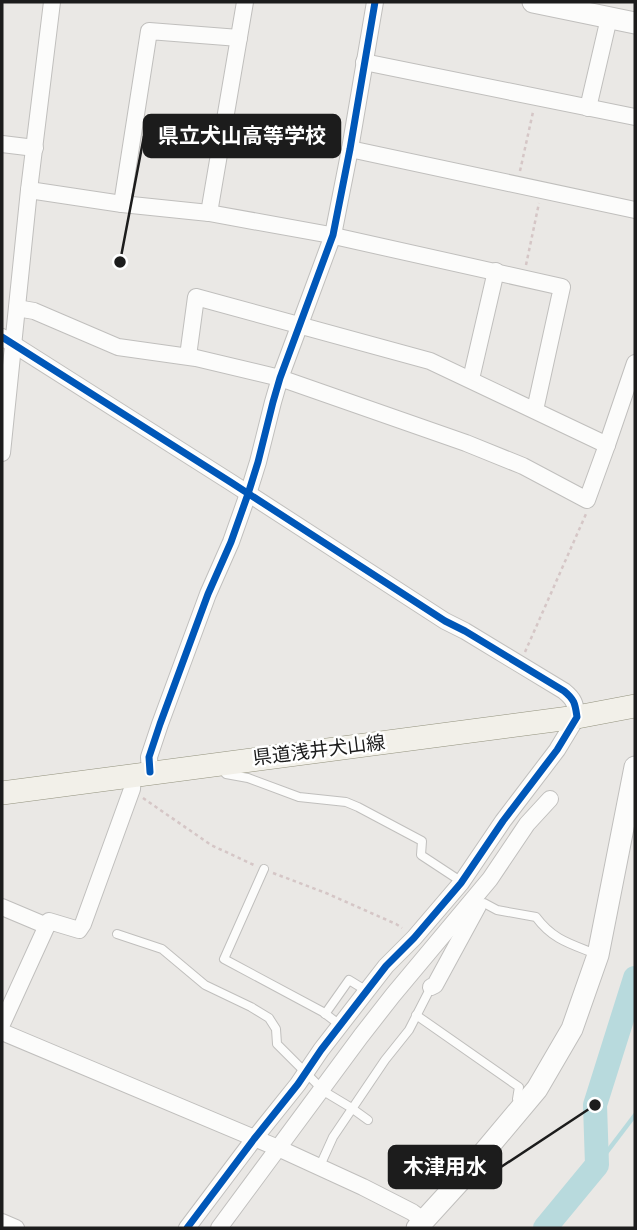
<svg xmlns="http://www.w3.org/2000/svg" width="637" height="1230" font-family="'Fira Sans Condensed','Noto Sans JP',sans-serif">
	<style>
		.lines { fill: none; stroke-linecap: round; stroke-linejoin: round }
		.stream { stroke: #b8dadd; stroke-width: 4.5 }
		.river { stroke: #b8dadd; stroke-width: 24 }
		.service-casing { stroke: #c0bfbd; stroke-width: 10 }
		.minor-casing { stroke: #c0bfbd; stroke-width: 18 }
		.tertiary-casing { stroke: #c0bfbd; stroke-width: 23 }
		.secondary-casing { stroke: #93927e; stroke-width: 24 }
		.path { stroke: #d5c6c6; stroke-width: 2.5; stroke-dasharray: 3.5 3.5; stroke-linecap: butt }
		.service { stroke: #fcfcfb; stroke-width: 8 }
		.minor { stroke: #fcfcfb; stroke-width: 16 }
		.tertiary { stroke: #fcfcfb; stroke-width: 21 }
		.secondary { stroke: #f2f0e9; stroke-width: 23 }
		.cycleway-casing { stroke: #fff; stroke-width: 11 }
		.cycleway { stroke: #0057b8; stroke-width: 7 }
		.labels { text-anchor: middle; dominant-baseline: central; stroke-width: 5; stroke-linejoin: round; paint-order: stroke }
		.street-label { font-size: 19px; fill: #1c1c1c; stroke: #fff }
		.leader { fill: none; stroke: #1c1c1c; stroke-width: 2.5 }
		.callout-dot { fill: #1c1c1c; stroke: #fff; stroke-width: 2.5 }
		.callout { fill: #1c1c1c; stroke: #1c1c1c; stroke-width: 2.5 }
		.callout-label { font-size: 21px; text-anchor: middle; font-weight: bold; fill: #fff }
	</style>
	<rect width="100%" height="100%" fill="#eae8e5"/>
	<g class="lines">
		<!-- stream -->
		<path class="stream" d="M597,1165L635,1115"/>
		<!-- river -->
		<path class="river" d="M545,1228L597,1165L595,1105L635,978"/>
		<defs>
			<g id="service">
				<path d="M223,768L224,772L226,774L248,778L299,797L346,802L358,807L422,841L421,855L462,882"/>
				<path d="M264,869L224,959L323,1012L340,1025"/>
				<path d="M478,906L484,903L497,910L536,917C553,940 571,944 596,954"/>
				<path d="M117,934L162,949L205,985L251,1007L269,1018L276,1029L277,1044L325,1092L350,1107L368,1120"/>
				<path d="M325,1014L349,980L367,991"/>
				<path d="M416,1015L519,1087L517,1099L520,1104"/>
				<path d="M319,1168L333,1137L385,1060L409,1030L431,987"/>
			</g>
			<g id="minor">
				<path d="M364,62L635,117"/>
				<path d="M588,108L609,18"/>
				<path d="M2,144L35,148"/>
				<path d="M350,149L635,210"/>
				<path d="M29,190L122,204L209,213L325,234L562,287L535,410"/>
				<path d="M122,204L149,31L239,38"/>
				<path d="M209,213L245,2"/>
				<path d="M17,308L34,311L118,347L196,358L280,378L466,443L523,466L587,500L607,445"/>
				<path d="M2,337L232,483L445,621L465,631L564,691C575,700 575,704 577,717L557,750L503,821L461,883L414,938L386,966L321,1050L298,1084L254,1139L187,1228"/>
				<path d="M188,356L196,297L430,361L607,445L635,363"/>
				<path d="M471,379L496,271"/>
				<path d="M2,453L29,190L52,2"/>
				<path d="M150,772L149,757L160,724L208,594L231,542L248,494L258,462L273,402L280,378L333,235L350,149L375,2"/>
				<path d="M2,907L47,926"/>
				<path d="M431,987L435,985L478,906L472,901"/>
				<path d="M2,1024L49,921L79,930L83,924L132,789L133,775"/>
				<path d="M2,1032L278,1148L363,1187L412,1212L424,1221"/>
				<path d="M2,1222L16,1228"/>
				<path d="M219,1228L361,1036L393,995L490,879L527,824L550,799"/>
			</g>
			<g id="tertiary">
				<path d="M533,2L635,23"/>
				<path d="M417,1228L459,1182L537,1089L572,1029L598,955L635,767"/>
			</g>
			<path id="secondary" d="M2,793L577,717L635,706"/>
		</defs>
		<!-- service casing -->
		<use href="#service" class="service-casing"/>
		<!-- minor casing -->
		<use href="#minor" class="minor-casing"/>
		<!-- tertiary casing -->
		<use href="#tertiary" class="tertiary-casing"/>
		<!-- secondary casing -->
		<use href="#secondary" class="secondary-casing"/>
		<!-- path -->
		<g class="path">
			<path d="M520,171L533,112"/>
			<path d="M526,265L539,203"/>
			<path d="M525,652L586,514"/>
			<path d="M143,798L211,845L254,865"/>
			<path d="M273,873L326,893L396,924L402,928"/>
		</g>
		<!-- service -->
		<use href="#service" class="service"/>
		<!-- minor -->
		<use href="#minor" class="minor"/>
		<!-- tertiary -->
		<use href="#tertiary" class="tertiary"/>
		<!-- secondary -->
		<use href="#secondary" class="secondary"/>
		<defs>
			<g id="cycleway">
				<path d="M2,337L232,483L445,621L465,631L564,691C575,700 575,704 577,717L557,750L503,821L461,883L414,938L386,966L321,1050L298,1084L254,1139L187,1228"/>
				<path d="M150,772L149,757L160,724L208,594L231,542L248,494L258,462L273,402L280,378L333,235L350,149L375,2"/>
			</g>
		</defs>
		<!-- cycleway casing -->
		<use href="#cycleway" class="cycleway-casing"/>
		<!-- cycleway -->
		<use href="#cycleway" class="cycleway"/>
	</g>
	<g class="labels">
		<!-- street labels -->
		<g class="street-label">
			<text transform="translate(319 750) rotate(-7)">県道浅井犬山線</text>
		</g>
	</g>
	<!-- callouts -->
	<path class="leader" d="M120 262L144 136M595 1105L501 1167"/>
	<g class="callout-dot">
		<circle cx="120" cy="262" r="7"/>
		<circle cx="595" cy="1105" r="7"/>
	</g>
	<g class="callout">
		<rect x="144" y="115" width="196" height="42" rx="7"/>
		<rect x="389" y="1146" width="112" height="42" rx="7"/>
	</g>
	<g class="callout-label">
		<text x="242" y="143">県立犬山高等学校</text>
		<text x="445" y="1174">木津用水</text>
	</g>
	<!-- border -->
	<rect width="637" height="1230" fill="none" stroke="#1c1c1c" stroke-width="7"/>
</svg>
